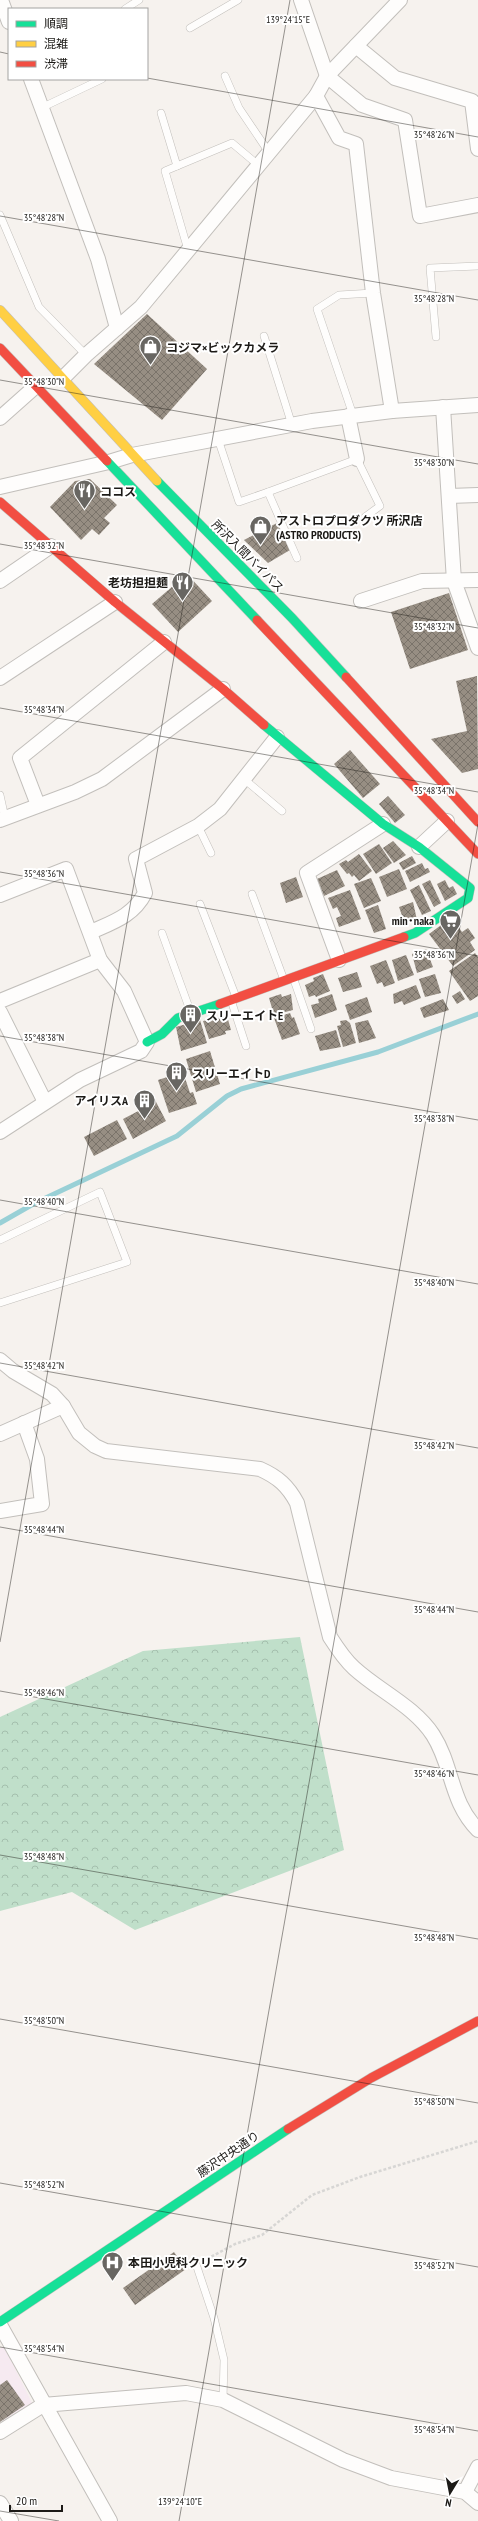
<svg xmlns="http://www.w3.org/2000/svg" width="478" height="2521" font-family="'PT Sans Narrow','Noto Sans JP',sans-serif">
	<style>
		.commercial { fill: #f6eaf1 }
		.forest { fill: url(#forest-crowns) }
		.lines { fill: none; stroke-linecap: round; stroke-linejoin: round }
		.stream { stroke: #99d0d6; stroke-width: 5 }
		.building { fill: url(#building-cross-hatch) }
		.lane-casing { stroke: #c2bfbb; stroke-width: 8 }
		.street-casing { stroke: #c2bfbb; stroke-width: 16 }
		.fast-casing { stroke: #c2bfbb; stroke-width: 10 }
		.slow-casing { stroke: #c2bfbb; stroke-width: 10 }
		.jam-casing { stroke: #c2bfbb; stroke-width: 10 }
		.path { stroke: #d7d6d4; stroke-width: 2.5; stroke-dasharray: 3 2; stroke-linecap: butt }
		.lane { stroke: #fefdfc; stroke-width: 7 }
		.street { stroke: #fefdfc; stroke-width: 14 }
		.fast { stroke: #16e098; stroke-width: 9 }
		.slow { stroke: #ffcf43; stroke-width: 9 }
		.jam { stroke: #f24e42; stroke-width: 9 }
		.ticks { fill: none; stroke: #1c1a17; stroke-width: 1; stroke-opacity: 0.45 }
		.labels { text-anchor: middle; dominant-baseline: central; stroke-width: 4; stroke-linejoin: round; paint-order: stroke }
		.poi-label { font-size: 12px; font-weight: bold; fill: #1c1a17; stroke: #fff; text-anchor: start }
		.street-label { font-size: 12px; fill: #1c1a17; stroke: #fff }
		.ticks-label { font-size: 10px; text-anchor: middle; fill: #1c1a17; stroke: #fff; stroke-width: 4; stroke-linejoin: round; paint-order: stroke }
	</style>
	<defs>
		<pattern id="forest-crowns" width="20" height="18" patternUnits="userSpaceOnUse"><rect width="20" height="18" fill="#c0dfca"/><path d="M2 6a3 3 0 1 1 6 0M12 15a3 3 0 1 1 6 0" fill="none" stroke="#a4bfad"/></pattern>
		<pattern id="building-cross-hatch" width="8" height="8" patternUnits="userSpaceOnUse"><rect width="8" height="8" fill="#978e83"/><path d="M0 0l8 8M0 8l8-8" fill="none" stroke="#7a736a"/></pattern>
	</defs>
	<rect width="100%" height="100%" fill="#f6f2ee"/>
	<!-- commercial -->
	<path class="commercial" d="M4,2346L32,2403L0,2422V2349Z"/>
	<!-- forest -->
	<path class="forest" d="M300,1637L344,1850L135,1930L72,1892L0,1911V1717L143,1651Z"/>
	<g class="lines">
		<!-- stream -->
		<path class="stream" d="M0,1223L35,1203L177,1136L227,1096L241,1089L378,1052L478,1014"/>
	</g>
	<!-- building -->
	<g class="building">
		<path d="M147,314L207,369L162,420L94,364Z"/>
		<path d="M90,479L117,505L104,518L110,523L99,535L92,529L81,540L50,507L75,481Z"/>
		<path d="M277,523L290,550L268,563L244,540Z"/>
		<path d="M187,574L212,601L178,632L152,604Z"/>
		<path d="M449,593L468,650L410,669L391,612Z"/>
		<path d="M477,676L478,769L462,773L431,739L467,731L456,681Z"/>
		<path d="M350,750L380,784L363,798L334,764Z"/>
		<path d="M388,796L405,815L395,823L379,804Z"/>
		<path d="M393,841L406,855L394,863L383,848Z"/>
		<path d="M379,844L392,863L376,874L363,854Z"/>
		<path d="M359,854L372,871L359,881L354,875L352,877L349,873L347,874L339,864L346,860L348,862Z"/>
		<path d="M412,856L416,863L403,870L399,863Z"/>
		<path d="M422,863L425,869L428,868L430,872L410,882L405,871Z"/>
		<path d="M399,869L407,889L387,897L379,877Z"/>
		<path d="M337,870L345,886L324,896L317,879Z"/>
		<path d="M296,877L303,897L286,903L280,883Z"/>
		<path d="M371,878L381,901L364,908L354,884Z"/>
		<path d="M430,880L441,903L434,907L422,884Z"/>
		<path d="M445,880L449,888L453,886L457,894L445,901L437,884Z"/>
		<path d="M419,885L431,911L422,915L410,890Z"/>
		<path d="M350,890L361,919L339,927L336,918L341,916L337,907L333,909L328,898Z"/>
		<path d="M413,902L417,920L411,922L410,919L404,921L399,907Z"/>
		<path d="M378,905L386,929L374,933L365,910Z"/>
		<path d="M452,917L462,932L468,928L475,938L470,942L475,950L453,966L429,934Z"/>
		<path d="M426,949L433,967L417,973L412,954Z"/>
		<path d="M475,953L478,957V996L470,1001L449,971Z"/>
		<path d="M406,955L414,975L398,981L392,960Z"/>
		<path d="M386,960L395,983L384,987L382,982L377,984L370,966Z"/>
		<path d="M357,972L362,987L343,992L338,978Z"/>
		<path d="M323,974L330,991L316,997L315,995L309,997L305,985L314,981L313,978Z"/>
		<path d="M435,974L441,993L425,997L419,979Z"/>
		<path d="M416,985L421,998L404,1005L402,1001L394,1004L393,994Z"/>
		<path d="M460,991L465,999L457,1004L452,996Z"/>
		<path d="M281,994L282,997L291,994L293,1010L274,1015L269,998Z"/>
		<path d="M332,994L337,1010L315,1018L311,1005L319,1003L318,999Z"/>
		<path d="M367,997L372,1012L350,1020L345,1005Z"/>
		<path d="M443,999L449,1010L424,1018L420,1008Z"/>
		<path d="M290,1013L292,1018L294,1017L300,1034L282,1040L274,1018Z"/>
		<path d="M227,1016L231,1030L225,1031L226,1034L209,1039L203,1021Z"/>
		<path d="M200,1020L207,1043L181,1051L176,1027Z"/>
		<path d="M346,1020L350,1023L356,1043L343,1047L337,1026L341,1025L340,1021Z"/>
		<path d="M368,1020L376,1038L359,1043L355,1023Z"/>
		<path d="M336,1030L341,1047L320,1051L315,1036Z"/>
		<path d="M210,1051L220,1084L196,1092L186,1059Z"/>
		<path d="M183,1072L190,1093L193,1092L197,1104L169,1113L158,1080Z"/>
		<path d="M155,1100L166,1121L133,1139L123,1119L148,1106L147,1104Z"/>
		<path d="M117,1120L127,1139L94,1156L84,1137Z"/>
		<path d="M174,2252L186,2269L135,2305L123,2288Z"/>
		<path d="M7,2380L25,2405L0,2422V2385Z"/>
	</g>
	<g class="lines">
		<defs>
			<g id="lane">
				<path d="M125,9L139,0"/>
				<path d="M190,28L238,0"/>
				<path d="M225,76L239,108L268,151"/>
				<path d="M41,108L102,79"/>
				<path d="M161,113L177,166"/>
				<path d="M0,215L39,307L86,355"/>
				<path d="M188,250L165,171L232,143L257,164"/>
				<path d="M264,336L292,425"/>
				<path d="M436,337L430,268L478,266"/>
				<path d="M353,415L317,309L339,295L373,293"/>
				<path d="M218,439L239,502L268,492"/>
				<path d="M297,558L268,492L357,459L380,506L365,517"/>
				<path d="M244,779L282,811"/>
				<path d="M0,795L5,818"/>
				<path d="M198,826L211,853"/>
				<path d="M252,894L284,980"/>
				<path d="M200,904L236,997"/>
				<path d="M162,933L191,1013"/>
				<path d="M294,980L311,1029"/>
				<path d="M231,1000L246,1046"/>
				<path d="M0,1240L100,1192L127,1262L0,1303"/>
				<path d="M196,2264L214,2318L224,2360L223,2400"/>
			</g>
			<g id="street">
				<path d="M1,0L9,22"/>
				<path d="M301,0L327,76L362,105L405,120L420,216L478,205"/>
				<path d="M356,46L395,78L472,101L478,149"/>
				<path d="M31,79L98,259L117,328"/>
				<path d="M316,96L339,138L356,144L373,293L392,411"/>
				<path d="M64,377L86,355L141,307L316,96L327,76L400,0"/>
				<path d="M443,407L454,581L478,648"/>
				<path d="M348,416L357,459"/>
				<path d="M0,418L36,386"/>
				<path d="M0,487L109,462L132,455L312,421L392,411L478,405"/>
				<path d="M449,496L478,495"/>
				<path d="M0,581L51,546"/>
				<path d="M361,601L422,581L478,580"/>
				<path d="M0,678L115,602"/>
				<path d="M38,805L20,758L164,642"/>
				<path d="M0,820L75,792L102,779L223,689"/>
				<path d="M419,847L447,821"/>
				<path d="M0,895L66,869L100,960L124,991L147,1042L141,1051L80,1080L0,1132"/>
				<path d="M91,932C113,922 133,916 145,893L136,859L198,826L220,809L277,737"/>
				<path d="M339,960L307,873L383,824"/>
				<path d="M0,1001L100,960"/>
				<path d="M0,1012L45,1102"/>
				<path d="M0,1360L13,1371L52,1394L63,1406L79,1433L95,1446L106,1451L260,1469C278,1477 288,1486 297,1503L330,1637C337,1648 344,1659 354,1668C379,1691 414,1706 433,1735C453,1766 450,1802 478,1830"/>
				<path d="M0,1434L63,1406"/>
				<path d="M0,1511L42,1504L37,1459L24,1423"/>
				<path d="M0,2325L110,2521"/>
				<path d="M0,2432L43,2405L186,2393L223,2400L343,2460L391,2478L465,2492L478,2503"/>
				<path d="M465,2492L478,2467"/>
				<path d="M0,2503L11,2521"/>
			</g>
			<g id="fast">
				<path d="M107,461L257,620"/>
				<path d="M157,481L292,618L346,677"/>
				<path d="M264,725L383,824L419,847L470,888L468,898L415,933L404,937"/>
				<path d="M147,1042L162,1034L178,1018L220,1004"/>
				<path d="M0,2322L288,2129"/>
			</g>
			<path id="slow" d="M0,310L157,481"/>
			<g id="jam">
				<path d="M0,348L107,461"/>
				<path d="M0,502L115,602L223,689L264,725"/>
				<path d="M257,620L478,854"/>
				<path d="M346,677L478,822"/>
				<path d="M220,1004L404,937"/>
				<path d="M288,2129L371,2078L478,2021"/>
			</g>
		</defs>
		<!-- lane casing -->
		<use href="#lane" class="lane-casing"/>
		<!-- street casing -->
		<use href="#street" class="street-casing"/>
		<!-- fast casing -->
		<use href="#fast" class="fast-casing"/>
		<!-- slow casing -->
		<use href="#slow" class="slow-casing"/>
		<!-- jam casing -->
		<use href="#jam" class="jam-casing"/>
		<!-- path -->
		<path class="path" d="M207,2259L235,2244L262,2235L312,2195L360,2177L478,2141"/>
		<!-- lane -->
		<use href="#lane" class="lane"/>
		<!-- street -->
		<use href="#street" class="street"/>
		<!-- fast -->
		<use href="#fast" class="fast"/>
		<!-- slow -->
		<use href="#slow" class="slow"/>
		<!-- jam -->
		<use href="#jam" class="jam"/>
	</g>
	<!-- ticks -->
	<path class="ticks" d="M0,52L9,54M147,78L478,137M0,216L478,300M0,380L478,464M0,544L478,628M0,708L478,792M0,872L478,956M0,1036L478,1120M0,1200L478,1284M0,1363L478,1448M0,1527L478,1612M0,1642L290,0M0,1691L478,1775M0,1855L478,1939M0,2019L478,2103M0,2183L478,2267M0,2347L478,2431M0,2511L59,2521M179,2521L478,824"/>
	<!-- icons -->
	<defs>
		<symbol id="shop-pin" viewBox="-11 -11 22 30"><path d="M0 17L-7.5 6A9.5 9.5 0 1 1 7.5 6Z" fill="#686662" stroke="#fff"/><path d="M-5-2.5h2.3a2.7 3.5 0 0 1 5.4 0H5L5.5 6h-11ZM-1.5-2.5h3a1.5 2.3 0 0 0-3 0Z" fill="#fff"/></symbol>
		<symbol id="restaurant-pin" viewBox="-11 -11 22 30"><path d="M0 17L-7.5 6A9.5 9.5 0 1 1 7.5 6Z" fill="#686662" stroke="#fff"/><path d="M-5-6h1v4h1v-4h1v4h1v-4h1v5L-1.5 .5V6h-2V.5L-5-1ZM5-6V6H3V1.5H1.5Q1.5-4 5-6Z" fill="#fff"/></symbol>
		<symbol id="supermarket-pin" viewBox="-11 -11 22 30"><path d="M0 17L-7.5 6A9.5 9.5 0 1 1 7.5 6Z" fill="#686662" stroke="#fff"/><path d="M-6-5.5h2.5l.6 2H6L4.5 2H-2.5L-4.4-4H-6ZM-1.5 3.2a1.3 1.3 0 1 0 .1 0ZM3 3.2a1.3 1.3 0 1 0 .1 0Z" fill="#fff"/></symbol>
		<symbol id="building-pin" viewBox="-11 -11 22 30"><path d="M0 17L-7.5 6A9.5 9.5 0 1 1 7.5 6Z" fill="#686662" stroke="#fff"/><path d="M-4-6H4V6H1V3H-1V6H-4ZM-2.5-4.3h1.7v1.8h-1.7ZM.8-4.3h1.7v1.8H.8ZM-2.5-1h1.7V.8h-1.7ZM.8-1h1.7V.8H.8Z" fill="#fff"/></symbol>
		<symbol id="hospital-pin" viewBox="-11 -11 22 30"><path d="M0 17L-7.5 6A9.5 9.5 0 1 1 7.5 6Z" fill="#686662" stroke="#fff"/><path d="M-5-5h3v3.5h4V-5h3V5h-3V1.5h-4V5h-3Z" fill="#fff"/></symbol>
	</defs>
	<g fill-rule="evenodd">
		<use href="#shop-pin" x="138" y="334" width="25" height="34"/>
		<use href="#restaurant-pin" x="72" y="478" width="25" height="34"/>
		<use href="#shop-pin" x="248" y="514" width="25" height="34"/>
		<use href="#restaurant-pin" x="170" y="570" width="25" height="34"/>
		<use href="#supermarket-pin" x="438" y="908" width="25" height="34"/>
		<use href="#building-pin" x="178" y="1002" width="25" height="34"/>
		<use href="#building-pin" x="164" y="1060" width="25" height="34"/>
		<use href="#building-pin" x="132" y="1088" width="25" height="34"/>
		<use href="#hospital-pin" x="100" y="2250" width="25" height="34"/>
	</g>
	<g class="labels">
		<!-- poi labels -->
		<g class="poi-label">
			<text x="166" y="347">コジマ×ビックカメラ</text>
			<text x="100" y="491">ココス</text>
			<text x="276" y="520">アストロプロダクツ 所沢店<tspan x="276" dy="14">(ASTRO PRODUCTS)</tspan></text>
			<text x="168" y="582" text-anchor="end">老坊担担麺</text>
			<text x="434" y="920" text-anchor="end">min･naka</text>
			<text x="206" y="1015">スリーエイトE</text>
			<text x="192" y="1073">スリーエイトD</text>
			<text x="128" y="1100" text-anchor="end">アイリスA</text>
			<text x="128" y="2262">本田小児科クリニック</text>
		</g>
		<!-- street labels -->
		<g class="street-label">
			<text transform="translate(248 556) rotate(45)">所沢入間バイパス</text>
			<text transform="translate(228 2154) rotate(-34)">藤沢中央通り</text>
		</g>
	</g>
	<g class="ticks-label">
		<text x="288" y="23">139°24'15"E</text>
		<text x="434" y="138">35°48'26"N</text>
		<text x="44" y="221">35°48'28"N</text>
		<text x="434" y="302">35°48'28"N</text>
		<text x="44" y="385">35°48'30"N</text>
		<text x="434" y="466">35°48'30"N</text>
		<text x="44" y="549">35°48'32"N</text>
		<text x="434" y="630">35°48'32"N</text>
		<text x="44" y="713">35°48'34"N</text>
		<text x="434" y="794">35°48'34"N</text>
		<text x="44" y="877">35°48'36"N</text>
		<text x="434" y="958">35°48'36"N</text>
		<text x="44" y="1041">35°48'38"N</text>
		<text x="434" y="1122">35°48'38"N</text>
		<text x="44" y="1205">35°48'40"N</text>
		<text x="434" y="1286">35°48'40"N</text>
		<text x="44" y="1369">35°48'42"N</text>
		<text x="434" y="1449">35°48'42"N</text>
		<text x="44" y="1533">35°48'44"N</text>
		<text x="434" y="1613">35°48'44"N</text>
		<text x="44" y="1696">35°48'46"N</text>
		<text x="434" y="1777">35°48'46"N</text>
		<text x="44" y="1860">35°48'48"N</text>
		<text x="434" y="1941">35°48'48"N</text>
		<text x="44" y="2024">35°48'50"N</text>
		<text x="434" y="2105">35°48'50"N</text>
		<text x="44" y="2188">35°48'52"N</text>
		<text x="434" y="2269">35°48'52"N</text>
		<text x="44" y="2352">35°48'54"N</text>
		<text x="434" y="2433">35°48'54"N</text>
		<text x="180" y="2505">139°24'10"E</text>
	</g>
	<!-- legend -->
	<rect x="8" y="8" width="140" height="72" fill="#ffffff" stroke="#a4a3a2"/>
	<rect x="16" y="21" width="20" height="6" fill="#16e098" stroke="#a4a3a2"/>
	<text x="44" y="28" font-size="12" fill="#1c1a17">順調</text>
	<rect x="16" y="41" width="20" height="6" fill="#ffcf43" stroke="#a4a3a2"/>
	<text x="44" y="48" font-size="12" fill="#1c1a17">混雑</text>
	<rect x="16" y="61" width="20" height="6" fill="#f24e42" stroke="#a4a3a2"/>
	<text x="44" y="68" font-size="12" fill="#1c1a17">渋滞</text>
	<!-- north arrow -->
	<g transform="translate(450 2493) rotate(190)" stroke="#ffffff" stroke-width="3" paint-order="stroke">
	<path d="M0-3L7 15L0 10L-7 15Z" fill="#1c1a17"/>
	<text y="-6" font-size="11" font-weight="bold" text-anchor="middle" fill="#1c1a17">N</text>
	</g>
	<!-- scale -->
	<path d="M10 2505v6h52v-6" fill="none" stroke="#1c1a17" stroke-width="2"/>
	<text x="16" y="2505" font-size="12" fill="#1c1a17" stroke="#ffffff" stroke-width="3" paint-order="stroke">20 m</text>
</svg>
